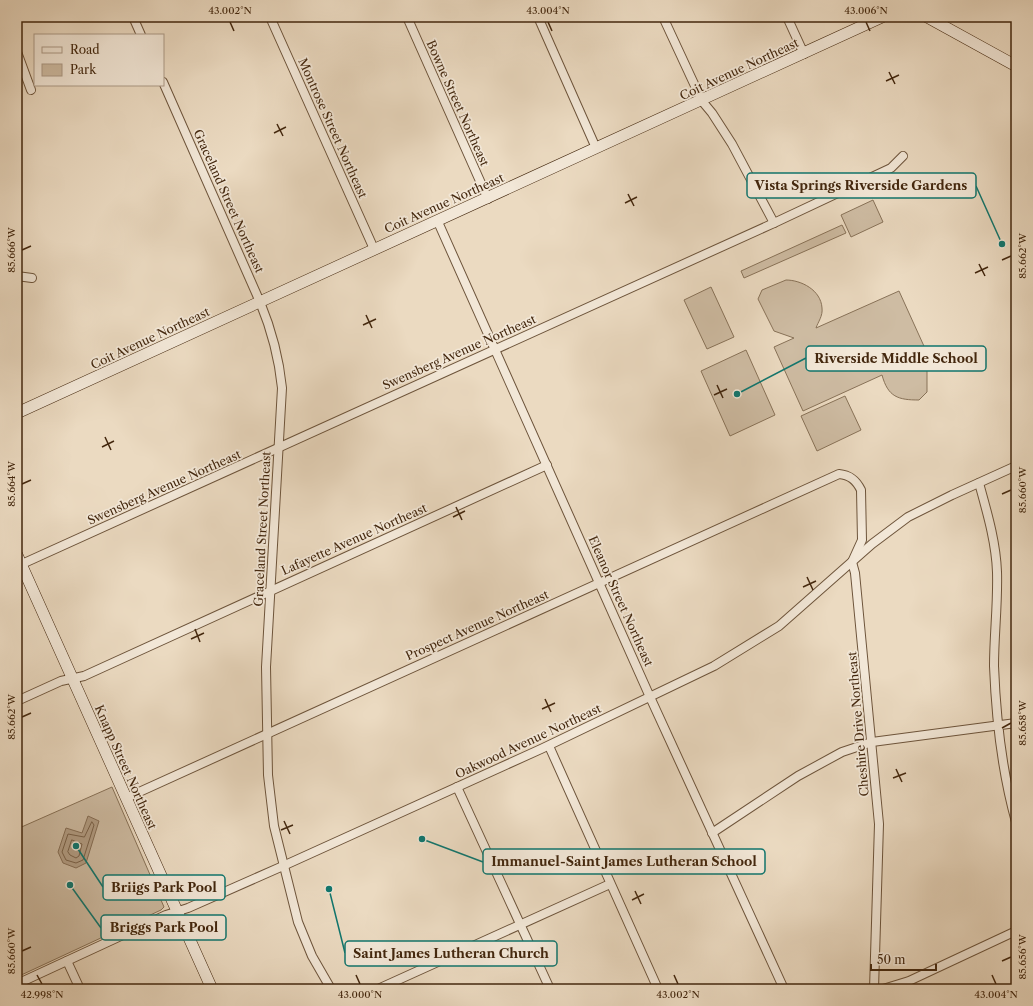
<svg xmlns="http://www.w3.org/2000/svg" width="1033" height="1006" font-family="'Libre Caslon Text',serif">
	<style>
		.green { fill: #cebca3; stroke: #887258 }
		.water { fill: #b29d84; stroke: #866e55 }
		.lines { fill: none; stroke-linecap: round; stroke-linejoin: round }
		.shore { stroke: #7a6249; stroke-width: 1 }
		.street-casing { stroke: #6d543b; stroke-width: 10 }
		.secondary-casing { stroke: #43270e; stroke-width: 12 }
		.street { stroke: #f2e7d7; stroke-width: 8 }
		.secondary { stroke: #f2e7d7; stroke-width: 11 }
		.ticks { fill: none; stroke: #43270e; stroke-width: 1.5 }
		.labels { text-anchor: middle; dominant-baseline: central; stroke-width: 3.5; stroke-linejoin: round; paint-order: stroke }
		.street-label { font-size: 12px; fill: #43270e; stroke: #f2e7d7 }
		.leader { fill: none; stroke: #0f766e; stroke-width: 1.5 }
		.callout-dot { fill: #0f766e; stroke: #f2e7d7; stroke-width: 1.5 }
		.callout { fill: #f2e7d7; stroke: #0f766e; stroke-width: 1.5 }
		.callout-label { font-size: 13px; text-anchor: middle; font-weight: bold; fill: #43270e }
		.neatline { fill: none; stroke: #43270e; stroke-width: 1.5 }
		.ticks-label { font-size: 10px; text-anchor: middle; fill: #43270e }
	</style>
	<rect width="100%" height="100%" fill="#ebdac1"/>
	<filter id="stains"><feTurbulence type="fractalNoise" baseFrequency=".005" numOctaves="4"/><feColorMatrix values="0 0 0 0 .2 0 0 0 0 .09 0 0 0 0 .02 0 0 0 .5 -.17"/></filter>
	<radialGradient id="worn" r=".72"><stop offset=".6" stop-color="#630" stop-opacity="0"/><stop offset="1" stop-color="#630" stop-opacity=".3"/></radialGradient>
	<!-- green -->
	<g class="green">
		<path d="M873,200L883,222L851,237L841,215Z"/>
		<path d="M842,225L846,233L744,278L741,271Z"/>
		<path d="M786,280C801,280 821,290 822,308C823,316 818,322 816,328L899,291L928,355L915,361L927,371V392L919,400C898,400 888,397 882,375L803,411L774,347L794,338L774,331L758,299L762,290Z"/>
		<path d="M711,287L734,337L707,349L684,300Z"/>
		<path d="M746,350L775,415L730,436L701,371Z"/>
		<path d="M845,396L861,430L817,451L801,416Z"/>
		<path d="M112,787L164,907L161,910L17,977V829Z"/>
	</g>
	<!-- water -->
	<path class="water" d="M88,816L99,821L86,863L76,868L63,863L58,852L66,828L82,833Z"/>
	<g class="lines">
		<!-- shore -->
		<g class="shore">
			<path d="M92,822L94,825L83,860L76,863L66,860L62,852L68,834L84,837Z"/>
			<path d="M72,840L82,844L79,856L76,858L70,855L68,852Z"/>
		</g>
		<defs>
			<g id="street">
				<path d="M133,17L141,35"/>
				<path d="M270,17L374,249"/>
				<path d="M407,17L488,199"/>
				<path d="M538,17L596,148"/>
				<path d="M663,17L702,101L712,113L732,144L774,223"/>
				<path d="M787,17L804,54"/>
				<path d="M17,52L31,90"/>
				<path d="M163,82L260,302C272,331 279,358 282,388L266,667L268,775L274,826L298,922L312,956L331,989"/>
				<path d="M438,222L650,697L784,989"/>
				<path d="M17,276L32,278"/>
				<path d="M979,483C987,512 996,542 997,572C998,603 994,635 994,666C996,718 1002,772 1016,822"/>
				<path d="M22,564L774,223L891,168L903,156"/>
				<path d="M17,701L61,681L84,676L547,465"/>
				<path d="M549,746L658,989"/>
				<path d="M457,787L550,989"/>
				<path d="M126,798L839,474C850,475 856,480 861,490L862,540L852,562L855,573L879,824L874,989"/>
				<path d="M712,833L798,776L842,752L872,742L1016,723"/>
				<path d="M67,961L80,989"/>
				<path d="M17,984L166,915L188,908L283,866L541,749L714,666L779,626L872,544L908,517L952,495L1016,466"/>
				<path d="M378,989L610,884"/>
				<path d="M883,989L909,981L1016,931"/>
			</g>
			<g id="secondary">
				<path d="M927,17L1016,66"/>
				<path d="M17,413L882,17"/>
				<path d="M17,555L212,989"/>
			</g>
		</defs>
		<!-- street casing -->
		<use href="#street" class="street-casing"/>
		<!-- secondary casing -->
		<use href="#secondary" class="secondary-casing"/>
		<!-- street -->
		<use href="#street" class="street"/>
		<!-- secondary -->
		<use href="#secondary" class="secondary"/>
	</g>
	<!-- ticks -->
	<path class="ticks" d="M230,22L234,31M548,22L552,31M866,22L870,31M889,72L895,84M886,81L899,75M277,124L283,136M274,133L286,127M628,194L634,206M625,203L637,197M22,250L31,246M1002,260L1011,256M979,264L985,276M975,273L988,267M366,315L372,328M363,325L376,319M717,385L723,398M714,395L727,389M105,437L111,450M102,447L114,441M22,484L31,480M1002,494L1011,490M456,507L462,520M453,517L465,511M807,577L813,590M803,587L816,581M195,629L200,642M191,639L204,633M545,699L551,712M542,709L555,703M22,717L31,713M1002,728L1011,723M896,769L902,782M893,778L906,773M284,821L290,834M281,830L293,825M635,891L641,904M632,900L644,894M22,951L31,947M1002,961L1011,957M37,975L42,984M356,975L360,984M674,975L678,984M992,975L996,984"/>
	<g class="labels">
		<!-- street labels -->
		<g class="street-label">
			<text transform="translate(739 69) rotate(-25)">Coit Avenue Northeast</text>
			<text transform="translate(458 103) rotate(66)">Bowne Street Northeast</text>
			<text transform="translate(333 128) rotate(66)">Montrose Street Northeast</text>
			<text transform="translate(229 201) rotate(66)">Graceland Street Northeast</text>
			<text transform="translate(444 203) rotate(-24)">Coit Avenue Northeast</text>
			<text transform="translate(150 338) rotate(-25)">Coit Avenue Northeast</text>
			<text transform="translate(459 352) rotate(-24)">Swensberg Avenue Northeast</text>
			<text transform="translate(164 487) rotate(-24)">Swensberg Avenue Northeast</text>
			<text transform="translate(262 529) rotate(-87)">Graceland Street Northeast</text>
			<text transform="translate(354 539) rotate(-24)">Lafayette Avenue Northeast</text>
			<text transform="translate(621 601) rotate(66)">Eleanor Street Northeast</text>
			<text transform="translate(477 625) rotate(-24)">Prospect Avenue Northeast</text>
			<text transform="translate(858 724) rotate(-95)">Cheshire Drive Northeast</text>
			<text transform="translate(528 741) rotate(-25)">Oakwood Avenue Northeast</text>
			<text transform="translate(126 767) rotate(66)">Knapp Street Northeast</text>
		</g>
	</g>
	<!-- callouts -->
	<path class="leader" d="M1002 244L976 186M737 394L806 358M422 839L483 862M76 846L103 887M70 885L101 928M329 889L345 953"/>
	<g class="callout-dot">
		<circle cx="1002" cy="244" r="4"/>
		<circle cx="737" cy="394" r="4"/>
		<circle cx="422" cy="839" r="4"/>
		<circle cx="76" cy="846" r="4"/>
		<circle cx="70" cy="885" r="4"/>
		<circle cx="329" cy="889" r="4"/>
	</g>
	<g class="callout">
		<rect x="747" y="173" width="229" height="25" rx="4"/>
		<rect x="806" y="346" width="180" height="25" rx="4"/>
		<rect x="483" y="849" width="282" height="25" rx="4"/>
		<rect x="103" y="875" width="122" height="25" rx="4"/>
		<rect x="101" y="915" width="125" height="25" rx="4"/>
		<rect x="345" y="941" width="212" height="25" rx="4"/>
	</g>
	<g class="callout-label">
		<text x="861" y="190">Vista Springs Riverside Gardens</text>
		<text x="896" y="363">Riverside Middle School</text>
		<text x="624" y="866">Immanuel-Saint James Lutheran School</text>
		<text x="164" y="892">Briigs Park Pool</text>
		<text x="164" y="932">Briggs Park Pool</text>
		<text x="451" y="958">Saint James Lutheran Church</text>
	</g>
	<!-- margin -->
	<rect width="1033" height="1006" fill="none" stroke="#ebdac1" stroke-width="44"/>
	<!-- legend -->
	<rect x="34" y="34" width="130" height="52" fill="#f2e7d7" stroke="#ac9a87"/>
	<rect x="42" y="47" width="20" height="6" fill="#f2e7d7" stroke="#ac9a87"/>
	<text x="70" y="54" font-size="12" fill="#43270e">Road</text>
	<rect x="42" y="64" width="20" height="12" fill="#cebca3" stroke="#ac9a87"/>
	<text x="70" y="74" font-size="12" fill="#43270e">Park</text>
	<!-- scale -->
	<path d="M871 964v6h65v-6" fill="none" stroke="#43270e" stroke-width="2"/>
	<text x="877" y="964" font-size="12" fill="#43270e" stroke="#f2e7d7" stroke-width="3" paint-order="stroke">50 m</text>
	<rect x="22" y="22" width="989" height="962" class="neatline"/>
	<g class="ticks-label">
		<text x="230" y="14">43.002°N</text>
		<text x="548" y="14">43.004°N</text>
		<text x="866" y="14">43.006°N</text>
		<text transform="translate(11 250) rotate(-90)" y="4">85.666°W</text>
		<text transform="translate(1022 256) rotate(-90)" y="4">85.662°W</text>
		<text transform="translate(11 484) rotate(-90)" y="4">85.664°W</text>
		<text transform="translate(1022 490) rotate(-90)" y="4">85.660°W</text>
		<text transform="translate(11 717) rotate(-90)" y="4">85.662°W</text>
		<text transform="translate(1022 723) rotate(-90)" y="4">85.658°W</text>
		<text transform="translate(11 951) rotate(-90)" y="4">85.660°W</text>
		<text transform="translate(1022 957) rotate(-90)" y="4">85.656°W</text>
		<text x="42" y="998">42.998°N</text>
		<text x="360" y="998">43.000°N</text>
		<text x="678" y="998">43.002°N</text>
		<text x="996" y="998">43.004°N</text>
	</g>
	<rect width="100%" height="100%" filter="url(#stains)"/>
	<rect width="100%" height="100%" fill="url(#worn)"/>
</svg>
